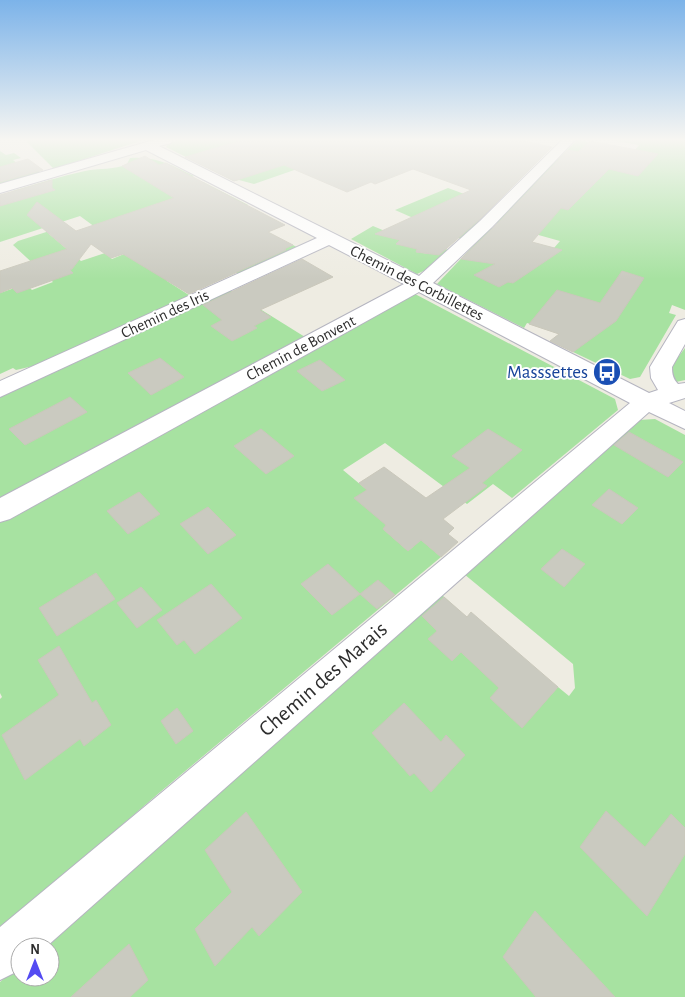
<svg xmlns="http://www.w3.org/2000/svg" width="685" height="997" font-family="'Alegreya Sans',sans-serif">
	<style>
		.green { fill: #a7e2a1 }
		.building { fill: #cacac0; stroke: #cac8bb }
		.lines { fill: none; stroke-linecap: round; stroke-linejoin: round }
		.minor-casing { stroke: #b5b5c0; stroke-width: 2 }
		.minor { fill: #fff; fill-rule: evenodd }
		.labels { text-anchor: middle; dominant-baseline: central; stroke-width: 4; stroke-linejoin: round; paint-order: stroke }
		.far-street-label { font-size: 16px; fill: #2e2e2e; stroke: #fff }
		.transit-label { font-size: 19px; fill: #164399; stroke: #fff; text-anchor: end }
		.near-street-label { font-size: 22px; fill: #2e2e2e; stroke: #fff }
	</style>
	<rect width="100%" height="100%" fill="#eeece2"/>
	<!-- green -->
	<g class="green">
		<path d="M25,140H137L140,141L54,169Z"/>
		<path d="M180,140H284L258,148L349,151L254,184L239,180L234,181L166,147L169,143Z"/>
		<path d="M577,140L635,150L639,145L611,140H685V310L672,305L669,313L676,315L640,377L630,379L573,352L583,344L561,333L527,323L524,328L437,284L490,228H497L535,253L543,245L554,248L560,241L495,223Z"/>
		<path d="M0,151L6,155L14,153L21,158L13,160C19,166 32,166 42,173L0,184Z"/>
		<path d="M130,158C157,156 171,165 194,176L189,179L199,183L203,182L248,205L237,209L245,239L272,254L293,245L300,249L241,275L185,243L167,281L192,297L42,364L16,370L13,368L0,374V293L26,284L32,290L53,282L13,245L18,241L62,227L49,234L81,261L105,253L112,259L129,252L80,216L0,242V195L15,193L13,191C37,184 61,176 85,171C99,168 115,170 127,164Z"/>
		<path d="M448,188L494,205L461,239L395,210Z"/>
		<path d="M373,226L385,231L380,235L400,240L396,244L418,247L416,252L430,254L433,247L450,250L432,267L417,274L351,239Z"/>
		<path d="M226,288L305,337L0,501V393Z"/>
		<path d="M415,294L615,399L618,410L512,498L493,484L467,504L385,443L343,470L367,490L363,493L395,519L383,529L408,551L421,540L441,557L159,793L0,930V699L2,697L0,693V521Z"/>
		<path d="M685,348V380L676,382L669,376V369Z"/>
		<path d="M655,419L685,435V997H0V982L20,965V977H50V947H40L442,595L456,608L434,628L532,716L558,687L569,696L575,688L573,664L464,574L639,420Z"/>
	</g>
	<!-- building -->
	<g class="building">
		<path d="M243,140H519L552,147L479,220L439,255L416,252L417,249L396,244L400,240L375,234L471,190L413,169L375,184L371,182L347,192L284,165L234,181L185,157Z"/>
		<path d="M590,141L658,154L638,176L609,169L568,210L561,208L532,242L562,250L513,283L508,282L499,287L474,275L495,264L461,259L493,228L568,150L578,152Z"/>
		<path d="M145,156L159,165L166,163L285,225L268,232L293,245L284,249L286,250L189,294L123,254L111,258L91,244L72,269L70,270L73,273L17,293L12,288L0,293V271L67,249L27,215L37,202L76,231L174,198L122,166Z"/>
		<path d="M28,159L43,170L0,182V167Z"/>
		<path d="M52,180V188L55,190L0,206V195Z"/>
		<path d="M302,259L333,277L260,310L271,317L254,326L257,328L232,341L211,326L222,320L203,305Z"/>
		<path d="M622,271L644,278L616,321L573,352L550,341L559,334L529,324L557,290L600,303Z"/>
		<path d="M160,358L184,377L151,395L128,373Z"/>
		<path d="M320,360L345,380L322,391L297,371Z"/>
		<path d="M70,397L87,412L25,445L9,429Z"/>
		<path d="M261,429L294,456L266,474L234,446Z"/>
		<path d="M488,429L522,450L482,483L487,486L443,519L454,528L448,534L458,542L441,557L421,540L408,551L383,529L386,525L354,498L367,490L359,483L384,467L426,498L470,468L452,456Z"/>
		<path d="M629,432L683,462L668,477L614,445Z"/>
		<path d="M609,489L638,508L622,524L592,505Z"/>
		<path d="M139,492L160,514L128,534L107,511Z"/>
		<path d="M208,507L236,535L208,554L180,524Z"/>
		<path d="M562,549L585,564L564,587L541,569Z"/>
		<path d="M328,564L360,594L332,615L301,584Z"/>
		<path d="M96,573L115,599L57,636L39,608Z"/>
		<path d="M378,580L395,595L377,609L360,594Z"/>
		<path d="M211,584L242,618L195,654L184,640L177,645L157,620Z"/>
		<path d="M141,587L162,610L137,628L117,603Z"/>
		<path d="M444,597L467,617L471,612L558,687L522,728L490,698L499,688L461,652L452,661L428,639L437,631L422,616Z"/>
		<path d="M59,646L92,703L96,700L111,725L84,746L80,739L25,780L2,735L59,695L38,660Z"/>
		<path d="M404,703L441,742L446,735L465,755L431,792L414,773L410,776L372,733Z"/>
		<path d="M177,708L193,731L176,744L161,721Z"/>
		<path d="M606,811L645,847L671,814L685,828V854L647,916L580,847Z"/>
		<path d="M246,812L302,892L259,936L252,927L215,966L195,929L232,892L205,850Z"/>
		<path d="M535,911L615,997H536L503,957Z"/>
		<path d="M129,944L148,980L130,997H71Z"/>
	</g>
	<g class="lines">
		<defs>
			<path id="minor" d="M154,140H172L171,143L159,146L419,276L480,221L562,140H575L492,227L433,283L649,393L658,390L651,378L650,367L678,321L685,319V344L672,367C672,374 673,379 678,384L685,383V398L669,403L685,411V429L649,412L46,947H20V970L0,980V927L630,403L419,292L10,519L0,522V498L404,284L329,245L0,397V381L317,238L146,150L0,193V184Z"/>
		</defs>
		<!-- minor casing -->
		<use href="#minor" class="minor-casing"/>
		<!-- minor -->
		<use href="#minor" class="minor"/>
	</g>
	<!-- sky -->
	<linearGradient id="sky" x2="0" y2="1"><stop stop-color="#7cb3e9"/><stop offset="0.5" stop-color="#f7f6f2"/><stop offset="1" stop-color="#f7f6f2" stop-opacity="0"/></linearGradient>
	<rect width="685" height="279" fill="url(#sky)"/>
	<!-- icons -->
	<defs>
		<symbol id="bus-disc" viewBox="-11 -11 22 22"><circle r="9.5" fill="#1a4fb4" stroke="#fff"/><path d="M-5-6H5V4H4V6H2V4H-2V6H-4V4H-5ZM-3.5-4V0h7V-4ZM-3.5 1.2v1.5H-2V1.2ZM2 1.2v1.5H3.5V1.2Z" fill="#fff"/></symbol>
	</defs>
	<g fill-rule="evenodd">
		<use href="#bus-disc" x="591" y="356" width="32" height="32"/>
	</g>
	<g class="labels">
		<!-- far-street labels -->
		<g class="far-street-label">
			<text transform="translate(417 283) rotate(27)">Chemin des Corbillettes</text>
			<text transform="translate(165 314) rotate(-25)">Chemin des Iris</text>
			<text transform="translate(301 348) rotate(-28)">Chemin de Bonvent</text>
		</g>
		<!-- transit labels -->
		<g class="transit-label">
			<text x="588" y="372">Masssettes</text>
		</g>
		<!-- near-street labels -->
		<g class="near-street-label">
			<text transform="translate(323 679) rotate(-41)">Chemin des Marais</text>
		</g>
	</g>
	<!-- north arrow -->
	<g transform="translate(35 962)"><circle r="24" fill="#ffffff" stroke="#ababab"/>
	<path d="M0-4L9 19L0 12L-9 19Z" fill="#544bf2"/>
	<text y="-8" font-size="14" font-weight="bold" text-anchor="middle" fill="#2e2e2e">N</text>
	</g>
</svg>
